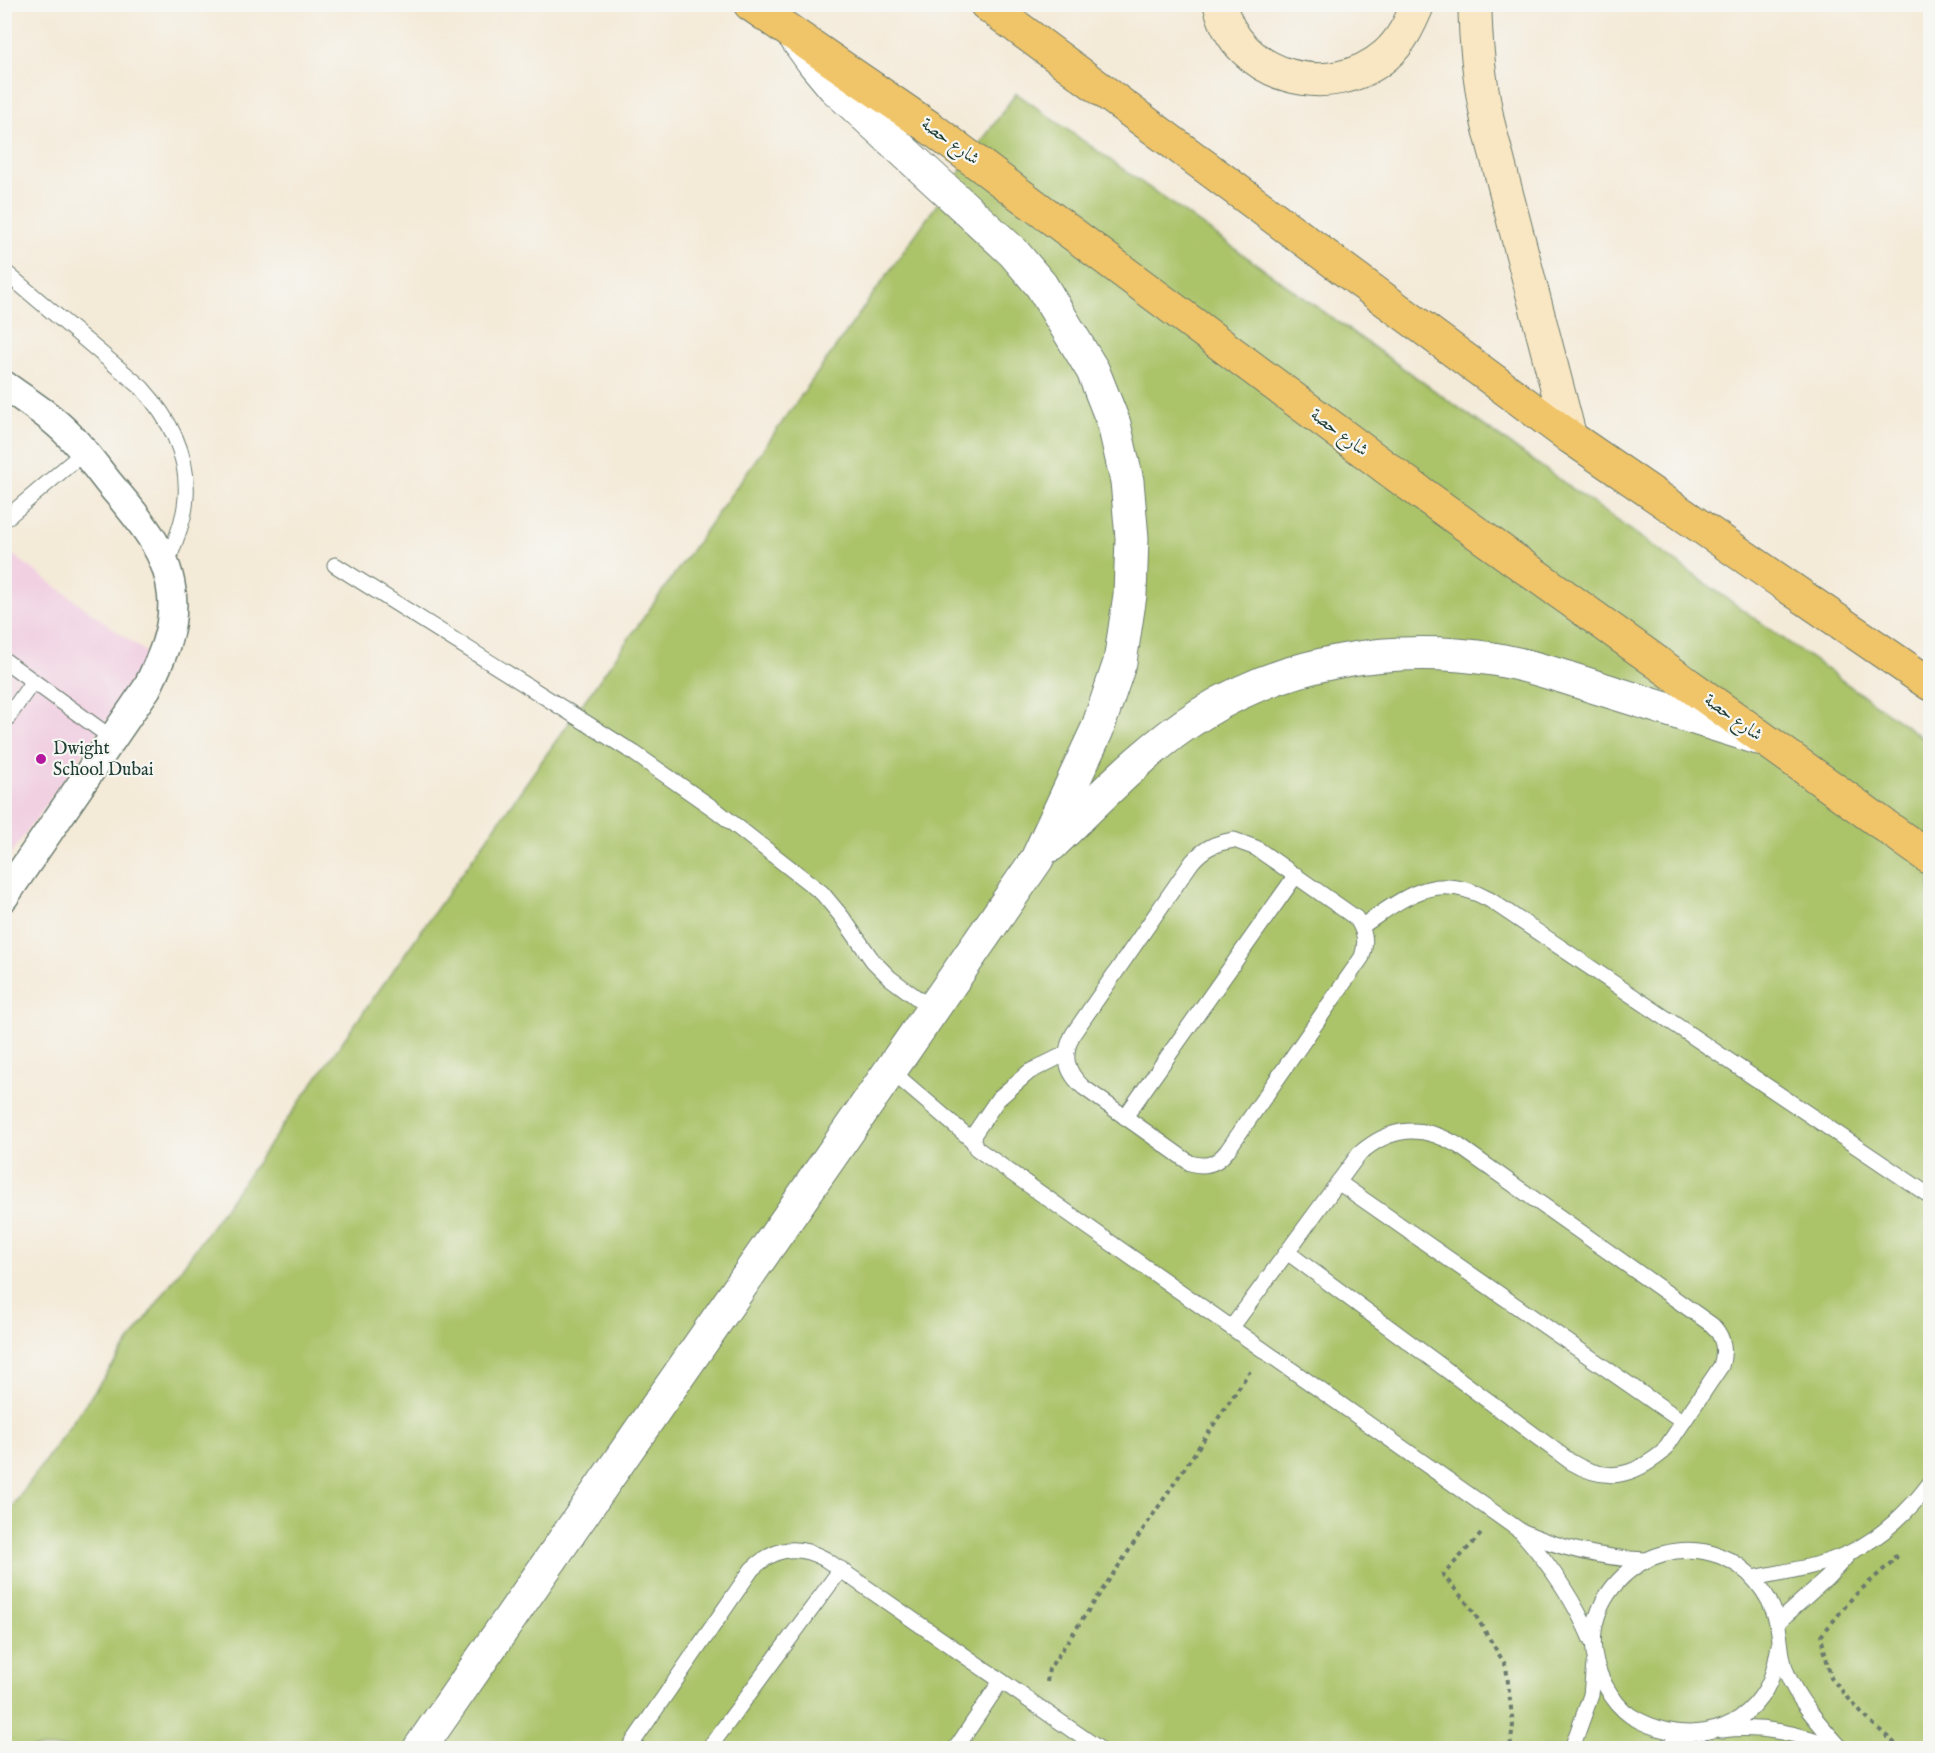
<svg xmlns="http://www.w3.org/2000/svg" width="1935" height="1753" font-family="'IM FELL English',Amiri,serif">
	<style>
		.built { fill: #f1d0e2 }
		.green { fill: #abc369; stroke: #65804e; stroke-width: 1.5 }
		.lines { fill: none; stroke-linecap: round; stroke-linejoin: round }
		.service-casing { stroke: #6a7a6d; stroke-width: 17 }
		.minor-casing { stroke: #6a7a6d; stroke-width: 31 }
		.tertiary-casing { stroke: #6a7a6d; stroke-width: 35 }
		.secondary-casing { stroke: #6a7a6d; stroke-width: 35 }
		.primary-casing { stroke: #6a7a6d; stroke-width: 35 }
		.path { stroke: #6a7a6d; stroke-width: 4; stroke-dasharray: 4.5 4.5; stroke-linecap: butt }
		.service { stroke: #fff; stroke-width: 15 }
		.minor { stroke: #fff; stroke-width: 28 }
		.tertiary { stroke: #fff; stroke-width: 33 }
		.secondary { stroke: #f9e7c3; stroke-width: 33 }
		.primary { stroke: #f0c469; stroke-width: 33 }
		.poi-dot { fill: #b5179e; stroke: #f6f6f2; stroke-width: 2 }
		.labels { text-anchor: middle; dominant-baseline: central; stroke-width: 4.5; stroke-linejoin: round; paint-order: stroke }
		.street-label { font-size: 18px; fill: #1f3d34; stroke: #f6f6f2 }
		.poi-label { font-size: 18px; fill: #1f3d34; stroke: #f6f6f2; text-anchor: start }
	</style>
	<rect width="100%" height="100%" fill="#f6f6f2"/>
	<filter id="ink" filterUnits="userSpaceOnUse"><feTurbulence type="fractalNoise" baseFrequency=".0167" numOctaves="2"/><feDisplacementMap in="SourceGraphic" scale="12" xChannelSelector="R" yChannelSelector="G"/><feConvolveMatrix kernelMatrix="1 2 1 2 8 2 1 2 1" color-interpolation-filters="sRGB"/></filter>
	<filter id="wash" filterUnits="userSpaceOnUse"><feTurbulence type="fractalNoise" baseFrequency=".008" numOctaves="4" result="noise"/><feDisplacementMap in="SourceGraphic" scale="24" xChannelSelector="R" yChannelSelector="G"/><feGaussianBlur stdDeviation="1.35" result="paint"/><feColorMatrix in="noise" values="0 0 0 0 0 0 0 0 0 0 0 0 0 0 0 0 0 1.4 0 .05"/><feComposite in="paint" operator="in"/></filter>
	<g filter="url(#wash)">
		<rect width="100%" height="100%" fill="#f4ead8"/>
		<!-- built -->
		<path class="built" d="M5,549L152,657L5,862Z"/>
		<!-- green -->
		<path class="green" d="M1016,93L1930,743V1748H5V1517Z"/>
	</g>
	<g filter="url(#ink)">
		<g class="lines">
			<defs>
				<g id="service">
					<path d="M4,271L142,388C169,418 189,455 186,497C185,520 174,543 167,564"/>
					<path d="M4,520L84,452"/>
					<path d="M335,565L634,753L717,811L822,893L842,917L873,961L890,978L932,1009"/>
					<path d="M4,660L113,739"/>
					<path d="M4,723L33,681"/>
					<path d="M1234,840L1256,848L1356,918C1365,931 1367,942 1362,957L1227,1151C1217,1164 1206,1168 1190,1163L1083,1087C1066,1072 1062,1055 1073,1034L1192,862C1204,848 1215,843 1234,840Z"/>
					<path d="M1362,926C1407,896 1436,870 1490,900L1930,1196"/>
					<path d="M1065,1054L1029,1072L998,1099L974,1134L973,1141L976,1148L1519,1530C1560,1549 1600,1558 1646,1560"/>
					<path d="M890,1070L973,1141"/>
					<path d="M1125,1117L1296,875"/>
					<path d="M1338,1182L1683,1422"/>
					<path d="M1232,1327L1359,1154C1391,1126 1422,1124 1459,1146L1712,1325C1724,1337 1726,1350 1721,1366L1663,1452C1632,1477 1606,1483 1571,1462L1287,1252"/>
					<path d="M1523,1534C1552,1567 1575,1601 1592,1642"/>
					<path d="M1753,1578C1784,1572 1823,1566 1851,1552C1882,1537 1910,1510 1930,1483"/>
					<path d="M1777,1623L1827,1578L1848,1555"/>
					<path d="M1779,1645C1776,1661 1774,1675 1766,1689C1737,1739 1677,1744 1631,1716C1620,1709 1611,1696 1605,1685C1563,1610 1642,1528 1720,1556C1748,1566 1770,1593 1777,1622C1781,1638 1780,1655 1786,1671C1797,1700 1821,1726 1841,1748"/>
					<path d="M1722,1730C1763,1725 1800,1734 1838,1748"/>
					<path d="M629,1748L752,1569C776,1547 797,1544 825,1559L1098,1748"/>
					<path d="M709,1748L841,1569"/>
					<path d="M956,1748L1001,1681"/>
					<path d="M1572,1748L1591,1695L1594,1664"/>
					<path d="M1664,1748L1690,1734"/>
				</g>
				<path id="minor" d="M4,385C27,401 51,416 70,436C84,450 96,467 108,482C136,516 169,550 172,596C175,630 161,659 147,688L4,897"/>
				<g id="tertiary">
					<path d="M1051,845C1099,799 1145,749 1201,714C1288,660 1393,644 1493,659C1530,665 1567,678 1602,689C1654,705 1706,722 1758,738"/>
					<path d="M420,1748L1037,859L1097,730L1120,662L1130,595L1132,538L1127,481L1114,424L1093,371L1041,285L1013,252L834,87L814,63L796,38"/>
				</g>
				<g id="secondary">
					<path d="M1220,4C1236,78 1331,103 1386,55C1402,41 1410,23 1418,4"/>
					<path d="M1475,4C1475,45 1480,83 1488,123L1570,437"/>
				</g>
				<g id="primary">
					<path d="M750,4L932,129L1396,475L1930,858"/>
					<path d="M986,4L1570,437L1930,684"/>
				</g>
			</defs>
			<!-- service casing -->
			<use href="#service" class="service-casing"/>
			<!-- minor casing -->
			<use href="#minor" class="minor-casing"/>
			<!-- tertiary casing -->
			<use href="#tertiary" class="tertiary-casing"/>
			<!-- secondary casing -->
			<use href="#secondary" class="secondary-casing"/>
			<!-- primary casing -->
			<use href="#primary" class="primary-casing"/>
			<!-- path -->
			<g class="path">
				<path d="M1481,1534L1443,1575L1471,1608L1506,1666L1513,1725L1510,1748"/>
				<path d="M1894,1555L1896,1558L1853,1597L1821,1636L1831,1678L1863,1715L1900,1748"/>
				<path d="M1047,1682L1049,1669L1250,1371"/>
			</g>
			<!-- service -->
			<use href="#service" class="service"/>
			<!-- minor -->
			<use href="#minor" class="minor"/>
			<!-- tertiary -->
			<use href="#tertiary" class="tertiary"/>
			<!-- secondary -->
			<use href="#secondary" class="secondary"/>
			<!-- primary -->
			<use href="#primary" class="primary"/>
		</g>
	</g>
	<!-- markers -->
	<circle class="poi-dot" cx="41" cy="759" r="6"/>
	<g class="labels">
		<!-- street labels -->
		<g class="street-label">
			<text transform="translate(950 142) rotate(36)">شارع حصة</text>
			<text transform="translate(1339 433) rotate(37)">شارع حصة</text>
			<text transform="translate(1733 718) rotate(36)">شارع حصة</text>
		</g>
		<!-- poi labels -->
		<g class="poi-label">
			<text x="53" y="749">Dwight<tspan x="53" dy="21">School Dubai</tspan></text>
		</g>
	</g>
	<!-- margin -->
	<rect width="1935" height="1753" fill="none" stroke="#f6f6f2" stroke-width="24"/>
</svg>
